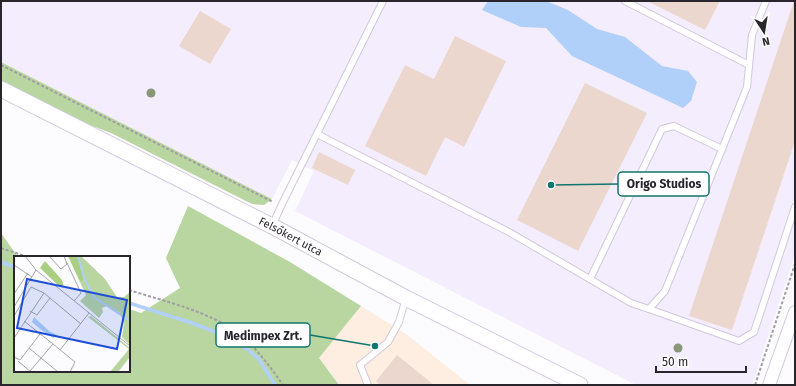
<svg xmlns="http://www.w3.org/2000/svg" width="796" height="386" font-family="'Fira Sans',sans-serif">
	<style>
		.built { fill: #f4edfd }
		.industrial { fill: #feeee1 }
		.green { fill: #b9d5a0 }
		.water { fill: #b1d0f9 }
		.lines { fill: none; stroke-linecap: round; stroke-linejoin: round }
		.stream { stroke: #b1d0f9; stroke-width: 3.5 }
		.building { fill: #ecd7ce }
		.service-casing { stroke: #d1c9dc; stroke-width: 8 }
		.minor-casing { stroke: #d1c9dc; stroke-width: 14 }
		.tertiary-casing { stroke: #d1c9dc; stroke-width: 17 }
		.path { stroke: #a09ea2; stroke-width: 2; stroke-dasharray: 3 2; stroke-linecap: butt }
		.service { stroke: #fff; stroke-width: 6 }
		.minor { stroke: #fff; stroke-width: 12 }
		.tertiary { stroke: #fff; stroke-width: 15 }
		.tree { fill: #899678 }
		.labels { text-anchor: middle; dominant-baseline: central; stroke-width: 4; stroke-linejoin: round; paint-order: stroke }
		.street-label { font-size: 11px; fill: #28252c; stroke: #fff }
		.inset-river { fill: none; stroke: #b1d0f9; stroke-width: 2 }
		.inset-road { fill: none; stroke: #a7a5aa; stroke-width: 1 }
		.view { fill: #1d4ed8; fill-opacity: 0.15; stroke: #1d4ed8; stroke-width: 2 }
		.inset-edge { fill: none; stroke: #28252c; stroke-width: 2 }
		.leader { fill: none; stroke: #0f766e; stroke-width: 1.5 }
		.callout-dot { fill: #0f766e; stroke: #fff; stroke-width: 1.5 }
		.callout { fill: #fff; stroke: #0f766e; stroke-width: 1.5 }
		.callout-label { font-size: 12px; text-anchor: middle; font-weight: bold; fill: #28252c }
	</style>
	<rect width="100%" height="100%" fill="#fcfbfe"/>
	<!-- built -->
	<path class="built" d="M1,1H795V255L752,385H636L295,211L314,171L292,160L272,199L1,62Z"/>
	<!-- industrial -->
	<path class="industrial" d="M361,306L406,334L470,385H339L319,358Z"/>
	<!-- green -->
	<g class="green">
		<path d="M1,62L272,199L264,205L252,204L111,133L63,115L1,82Z"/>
		<path d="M188,206L290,262L361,306L319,358L339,385H1V233L18,257H15V371H129V309L141,313L180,288L166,258Z"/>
	</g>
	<!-- water -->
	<path class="water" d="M488,1H546L568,10L597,29L625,37L662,66L688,71L697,82L691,101L683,108L572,56L546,28L521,27L482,10Z"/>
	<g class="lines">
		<!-- stream -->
		<g class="stream">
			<path d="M1,262L15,267"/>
			<path d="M129,303L192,323L234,339L258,358L275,385"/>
		</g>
	</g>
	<!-- building -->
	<g class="building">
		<path d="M647,1H720L705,30Z"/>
		<path d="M794,1L795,141L732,330L689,316Z"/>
		<path d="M200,11L231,29L210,64L179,46Z"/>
		<path d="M455,36L506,61L464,147L445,137L426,176L365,146L405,65L434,79Z"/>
		<path d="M585,83L647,113L578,251L517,220Z"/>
		<path d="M319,152L355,170L348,185L312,168Z"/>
		<path d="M397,355L413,368L434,385H380L376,381Z"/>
	</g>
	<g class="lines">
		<defs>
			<g id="service">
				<path d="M625,1L749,65"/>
				<path d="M317,134L509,232L631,303L649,309L665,291L747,87L752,35L766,1"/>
				<path d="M272,226L282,204L383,1"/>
				<path d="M590,279L662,129L674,126L722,149"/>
				<path d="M649,309L739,341L754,332L795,207"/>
				<path d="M368,385L360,365L388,342L399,322L406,298"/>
			</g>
			<path id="minor" d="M769,385L795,312"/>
			<g id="tertiary">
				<path id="s1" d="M1,89L272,226L406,298L580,385"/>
			</g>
		</defs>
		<!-- service casing -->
		<use href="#service" class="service-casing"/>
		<!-- minor casing -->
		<use href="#minor" class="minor-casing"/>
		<!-- tertiary casing -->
		<use href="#tertiary" class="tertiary-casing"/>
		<!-- path -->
		<g class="path">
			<path d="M1,65L273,202"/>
			<path d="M1,248L28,257"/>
			<path d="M129,290C160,300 195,308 224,324C249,338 267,362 283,385"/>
			<path d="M755,385L795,264"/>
		</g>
		<!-- service -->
		<use href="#service" class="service"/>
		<!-- minor -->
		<use href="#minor" class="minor"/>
		<!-- tertiary -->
		<use href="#tertiary" class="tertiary"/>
	</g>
	<!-- trees -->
	<g class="tree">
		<circle cx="151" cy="93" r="4.5"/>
		<circle cx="678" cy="348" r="4.5"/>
	</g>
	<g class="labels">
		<!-- street labels -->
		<g class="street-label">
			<text stroke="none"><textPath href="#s1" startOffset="325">Felsőkert utca</textPath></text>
		</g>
	</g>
	<!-- overview -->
	<g transform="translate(14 256)">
		<rect width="116" height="116" fill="#fcfbfe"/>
		<path d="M63,0H67L91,23L103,41H110L116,36V89L108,81L110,67L106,57L93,50L88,52L89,56L85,62L66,45L72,39L66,26L70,24ZM77,60L116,92V101L104,116H96L115,93L74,61Z" fill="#b9d5a0"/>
		<path d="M54,0H63L65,5L70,24L66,26ZM31,5L48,24L50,31L45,30L26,12Z" fill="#a9cf82"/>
		<path d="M20,61L35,75L43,79L39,82L25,72L18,66Z" fill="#b1d0f9"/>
		<path class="inset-river" d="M64,0L70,22L80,41L116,65"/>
		<path class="inset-road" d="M11,0L22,14L116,90M35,0L47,13L53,8L50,0M53,7L67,37L60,45M0,9L18,21M0,38L14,17M0,51L22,14M16,55L23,59L36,42M0,60L17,31L30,37M10,65L39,88M0,82L30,37L67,68M15,92L44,116M46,94L75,57M0,101L6,104L26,78M4,105L17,116M16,115L39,88L61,106L56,116"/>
		<path class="view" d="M13,23L113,44L103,93L3,72Z"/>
		<rect width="116" height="116" class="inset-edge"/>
	</g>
	<!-- callouts -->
	<path class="leader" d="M551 185L618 184M375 346L310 335"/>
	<g class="callout-dot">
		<circle cx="551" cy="185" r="4"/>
		<circle cx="375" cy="346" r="4"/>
	</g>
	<g class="callout">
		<rect x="618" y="172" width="91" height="24" rx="4"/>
		<rect x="216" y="323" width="94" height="24" rx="4"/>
	</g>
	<g class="callout-label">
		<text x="664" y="188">Origo Studios</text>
		<text x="263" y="340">Medimpex Zrt.</text>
	</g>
	<!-- border -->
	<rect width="796" height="386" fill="none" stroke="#28252c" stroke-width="4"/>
	<!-- north arrow -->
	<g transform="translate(764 32) rotate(168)" stroke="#ffffff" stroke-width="3" paint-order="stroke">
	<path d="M0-3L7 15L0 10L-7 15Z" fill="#28252c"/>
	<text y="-6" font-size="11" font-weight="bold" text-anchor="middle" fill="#28252c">N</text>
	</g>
	<!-- scale -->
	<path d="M656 366v6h90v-6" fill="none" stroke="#28252c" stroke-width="2"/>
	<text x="662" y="366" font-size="12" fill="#28252c" stroke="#ffffff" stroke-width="3" paint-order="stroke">50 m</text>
</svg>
